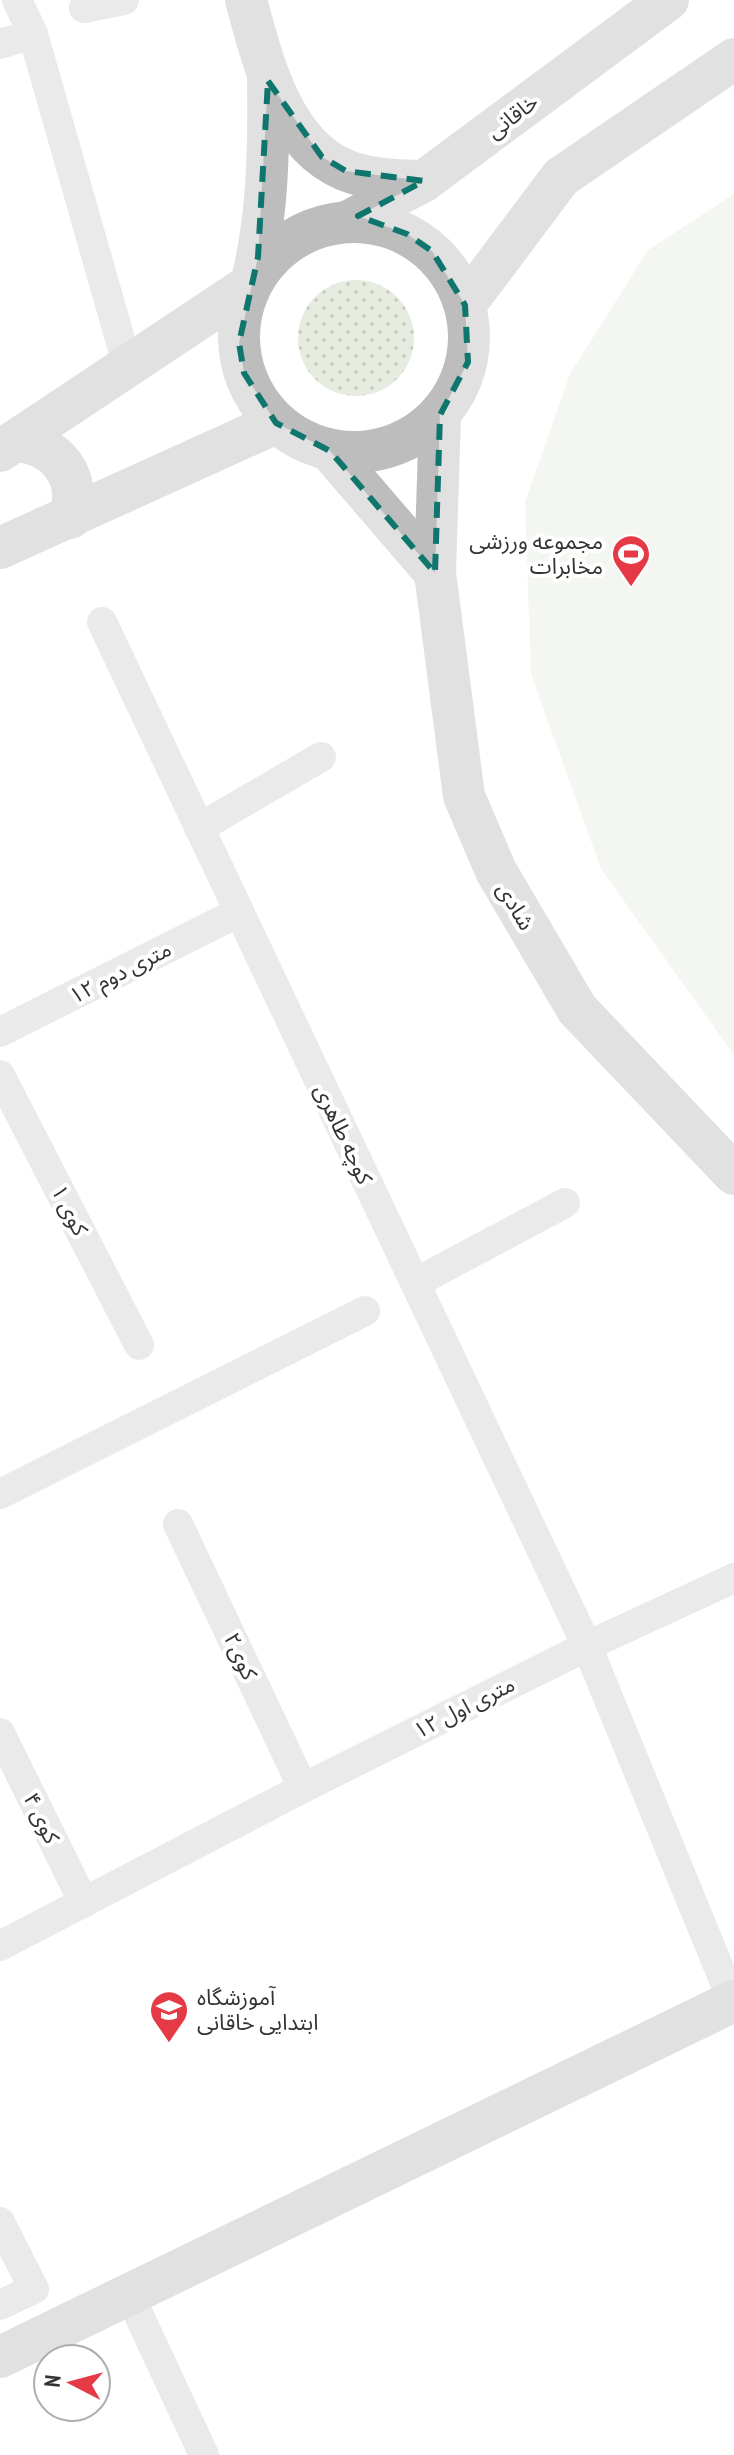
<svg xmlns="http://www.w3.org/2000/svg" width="734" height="2455" font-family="'PT Sans Narrow','Noto Sans Arabic',sans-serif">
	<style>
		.grass { fill: url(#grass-dots) }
		.park { fill: #e6ecdf }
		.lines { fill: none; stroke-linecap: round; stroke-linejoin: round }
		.street { stroke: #d0d0d0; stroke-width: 30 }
		.secondary { stroke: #bdbdbd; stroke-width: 42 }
		.marked { fill: none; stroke: #0f766e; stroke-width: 6; stroke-dasharray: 16 10; stroke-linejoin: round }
		.labels { text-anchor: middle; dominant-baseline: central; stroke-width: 8; stroke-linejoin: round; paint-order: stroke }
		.street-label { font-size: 22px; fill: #333; stroke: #fff }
		.poi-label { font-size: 22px; fill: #333; stroke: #fff; text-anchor: end }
	</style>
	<defs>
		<pattern id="grass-dots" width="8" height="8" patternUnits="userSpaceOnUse" patternTransform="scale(2)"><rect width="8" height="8" fill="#e6ecdf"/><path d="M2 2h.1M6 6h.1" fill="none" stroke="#c6cbc0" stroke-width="1.8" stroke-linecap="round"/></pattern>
	</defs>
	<rect width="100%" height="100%" fill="#fff"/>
	<!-- grass -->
	<circle class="grass" cx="356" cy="338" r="58"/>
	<!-- park -->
	<path class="park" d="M734,194V1055L601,869L531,674L525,502L570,374L648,250Z"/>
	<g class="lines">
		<!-- street -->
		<g class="street">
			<path d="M17,0L33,34L128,367"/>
			<path d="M84,8L124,0"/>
			<path d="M0,44L33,34"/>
			<path d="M102,622L587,1646L733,2002"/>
			<path d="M199,828L321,757"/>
			<path d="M0,1032L239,912"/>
			<path d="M0,1075L139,1345"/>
			<path d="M415,1283L565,1203"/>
			<path d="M0,1494L365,1311"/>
			<path d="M178,1524L303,1788"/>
			<path d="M0,1733L84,1903"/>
			<path d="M0,1946L303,1788L587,1646L734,1578"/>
			<path d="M0,2222L34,2289L0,2305"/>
			<path d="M129,2294L204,2455"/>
		</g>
		<!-- secondary -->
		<g class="secondary">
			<path d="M246,0C262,59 282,144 345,170C369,180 399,181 424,181"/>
			<path d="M349,221L424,181L668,0"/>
			<circle cx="354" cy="337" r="115"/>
			<path d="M465,305L561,177L734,59"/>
			<path d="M440,415L435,573L464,796L496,871L577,1009L734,1174"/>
			<path d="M17,441C58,445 82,477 70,518"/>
			<path d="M0,451L251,284C268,218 269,148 268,81"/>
			<path d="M330,451L435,573"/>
			<path d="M0,548L276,423"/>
			<path d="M0,2357L734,2001"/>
		</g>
	</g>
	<!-- marked area -->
	<path d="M0 0H734V2455H0ZM268,81L322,157L346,171L424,181L358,216L407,234L432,251L465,305L468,362L440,415L435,573L330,451L276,423L244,373L239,343L258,257Z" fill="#fff" fill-opacity=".55" fill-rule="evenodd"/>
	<path class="marked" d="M268,81L322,157L346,171L424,181L358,216L407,234L432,251L465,305L468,362L440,415L435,573L330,451L276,423L244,373L239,343L258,257Z"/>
	<!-- icons -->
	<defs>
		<symbol id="stadium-pin" viewBox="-11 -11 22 30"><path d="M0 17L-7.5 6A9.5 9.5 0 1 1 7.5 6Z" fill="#e63946" stroke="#fff"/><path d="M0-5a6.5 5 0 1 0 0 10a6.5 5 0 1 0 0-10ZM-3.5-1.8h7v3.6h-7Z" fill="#fff"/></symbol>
		<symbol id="school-pin" viewBox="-11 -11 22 30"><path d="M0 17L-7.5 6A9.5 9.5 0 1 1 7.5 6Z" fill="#e63946" stroke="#fff"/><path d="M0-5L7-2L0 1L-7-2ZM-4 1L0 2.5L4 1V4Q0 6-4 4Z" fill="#fff"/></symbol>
	</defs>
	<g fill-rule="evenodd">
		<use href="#stadium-pin" x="609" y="532" width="44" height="60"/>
		<use href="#school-pin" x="147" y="1988" width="44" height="60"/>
	</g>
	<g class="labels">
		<!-- street labels -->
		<g class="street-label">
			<text transform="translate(512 116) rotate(-37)">خاقانی</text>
			<text transform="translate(516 906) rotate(59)">شادی</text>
			<text transform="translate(120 972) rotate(-27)">۱۲ متری دوم</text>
			<text transform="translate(344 1134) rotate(65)">کوچه طاهری</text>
			<text transform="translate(70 1210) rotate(63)">کوی ۱</text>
			<text transform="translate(241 1656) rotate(65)">کوی۲</text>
			<text transform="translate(464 1707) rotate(-27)">۱۲ متری اول</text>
			<text transform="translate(42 1818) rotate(64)">کوی ۴</text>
		</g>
		<!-- poi labels -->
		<g class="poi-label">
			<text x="603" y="541">مجموعه ورزشی<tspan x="603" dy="25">مخابرات</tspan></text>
			<text x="197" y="1997" text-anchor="start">آموزشگاه<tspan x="197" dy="25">ابتدایی خاقانی</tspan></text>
		</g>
	</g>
	<!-- north arrow -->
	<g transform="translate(72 2383) rotate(276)"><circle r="38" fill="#ffffff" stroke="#adadad" stroke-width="2"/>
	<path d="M0-6L14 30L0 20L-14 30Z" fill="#e63946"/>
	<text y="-12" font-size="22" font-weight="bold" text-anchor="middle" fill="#333333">N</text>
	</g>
</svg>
